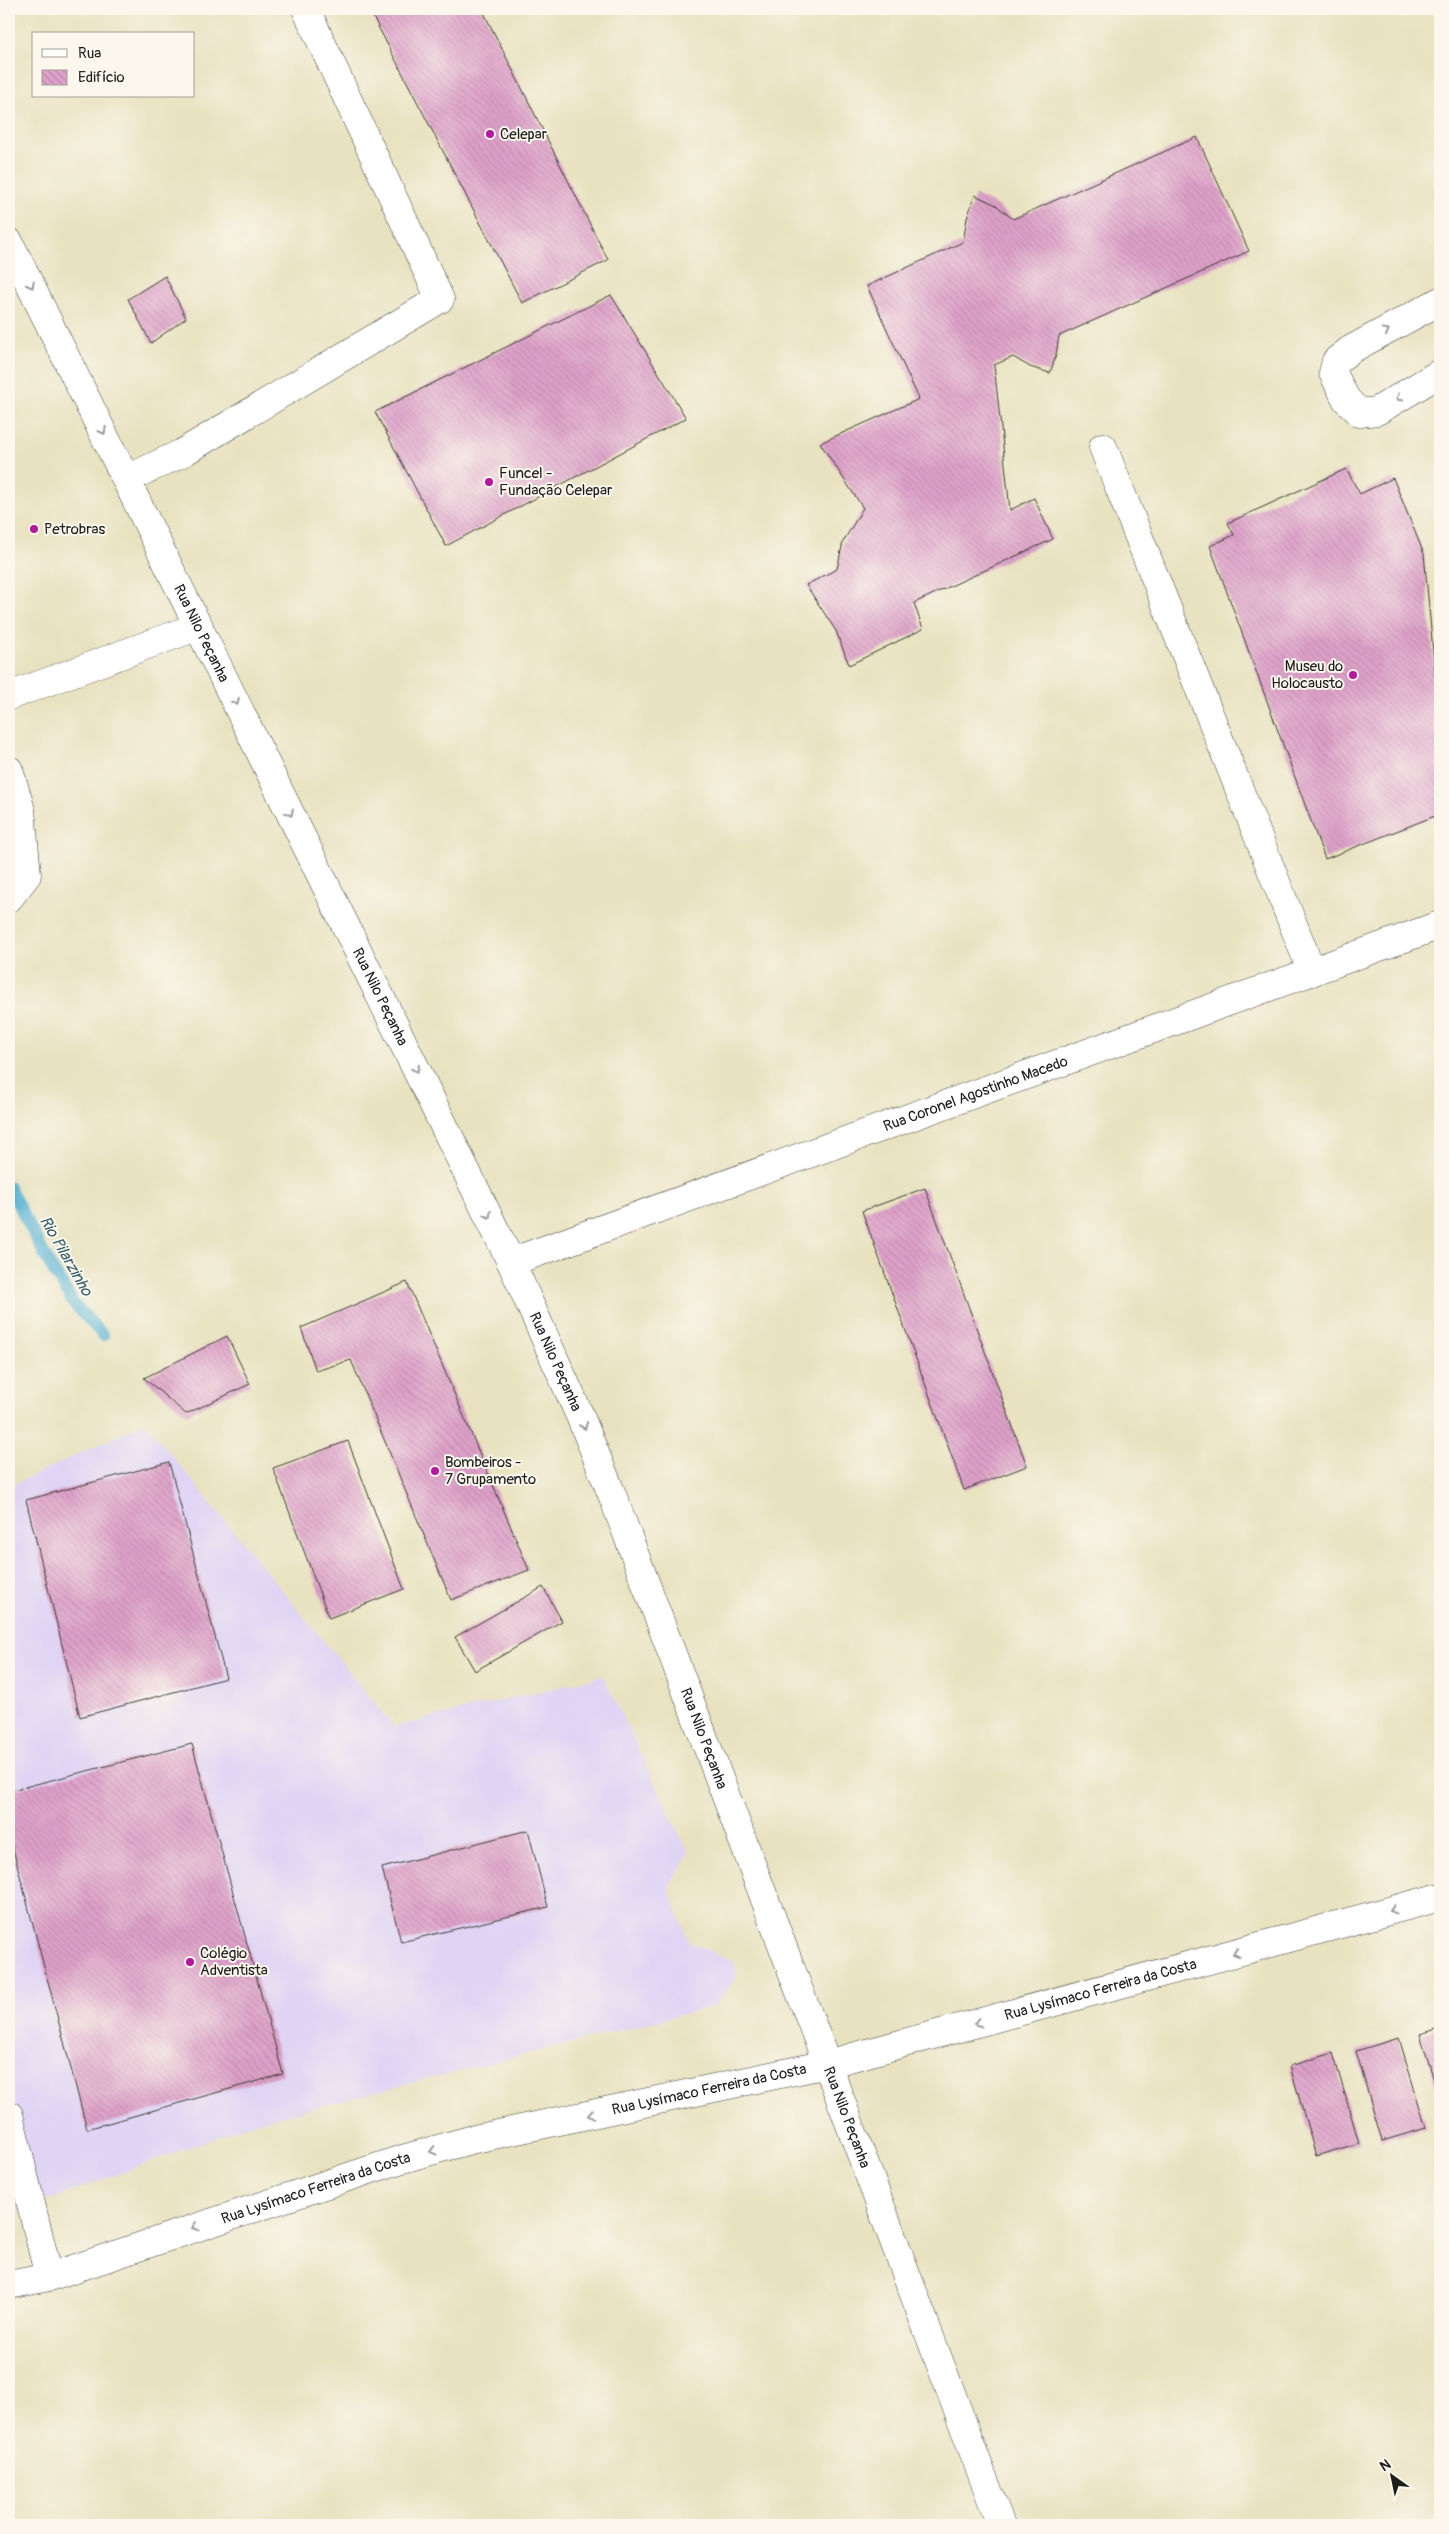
<svg xmlns="http://www.w3.org/2000/svg" width="1449" height="2534" font-family="Pangolin,sans-serif">
	<style>
		.built { fill: #e0d4f4 }
		.lines { fill: none; stroke-linecap: round; stroke-linejoin: round }
		.stream { stroke: #54b1d3; stroke-width: 12 }
		.building { fill: url(#building-back-hatch) }
		.minor-casing { stroke: #3b3a35; stroke-width: 29 }
		.major-casing { stroke: #3b3a35; stroke-width: 29 }
		.minor { stroke: #fff; stroke-width: 28 }
		.major { stroke: #fff; stroke-width: 28 }
		.oneway { stroke: #999 }
		.poi-dot { fill: #b5179e; stroke: #fbf7ec; stroke-width: 2 }
		.labels { text-anchor: middle; dominant-baseline: central; stroke-width: 4; stroke-linejoin: round; paint-order: stroke }
		.poi-label { font-size: 15px; fill: #1c1c1c; stroke: #fbf7ec; text-anchor: start }
		.street-label { font-size: 15px; fill: #1c1c1c; stroke: #fbf7ec }
		.water-label { font-size: 16px; font-style: italic; fill: #355f6e; stroke: #fbf7ec }
	</style>
	<defs>
		<pattern id="building-back-hatch" width="6" height="6" patternUnits="userSpaceOnUse" patternTransform="scale(1.25)"><rect width="6" height="6" fill="#dea1c9"/><path d="M-1 5l2 2M0 0l6 6M5-1l2 2" fill="none" stroke="#be8aac"/></pattern>
	</defs>
	<rect width="100%" height="100%" fill="#fbf7ec"/>
	<filter id="ink" filterUnits="userSpaceOnUse"><feTurbulence type="fractalNoise" baseFrequency=".02" numOctaves="2"/><feDisplacementMap in="SourceGraphic" scale="10" xChannelSelector="R" yChannelSelector="G"/><feConvolveMatrix kernelMatrix="1 2 1 2 8 2 1 2 1" color-interpolation-filters="sRGB"/></filter>
	<filter id="wash" filterUnits="userSpaceOnUse"><feTurbulence type="fractalNoise" baseFrequency=".0096" numOctaves="4" result="noise"/><feDisplacementMap in="SourceGraphic" scale="20" xChannelSelector="R" yChannelSelector="G"/><feGaussianBlur stdDeviation="1.12" result="paint"/><feColorMatrix in="noise" values="0 0 0 0 0 0 0 0 0 0 0 0 0 0 0 0 0 1.4 0 .05"/><feComposite in="paint" operator="in"/></filter>
	<g filter="url(#wash)">
		<rect width="100%" height="100%" fill="#e8e2c0"/>
		<!-- built -->
		<path class="built" d="M145,1423L394,1727L603,1676L689,1854L668,1888L689,1942L734,1961L737,1977L715,2006L254,2123L9,2215V1487Z"/>
		<g class="lines">
			<!-- stream -->
			<path class="stream" d="M9,1187L51,1267L74,1304L103,1335"/>
		</g>
		<g id="blocks">
			<!-- building -->
			<g class="building">
				<path d="M369,9H482L608,260L522,303Z"/>
				<path d="M1197,137L1249,251L1059,336L1056,355L1050,373L1030,367L1013,357L994,365L1010,510L1034,498L1053,539L914,603L923,629L849,665L836,631L806,585L837,569L843,542L863,508L820,443L919,399L867,286L963,242L967,218L975,195L996,205L1013,219Z"/>
				<path d="M165,276L186,318L151,343L128,299Z"/>
				<path d="M611,295L686,418L446,546L375,412Z"/>
				<path d="M1346,469L1360,494L1393,478L1424,554L1440,727V814L1325,859L1210,546L1234,535L1228,523Z"/>
				<path d="M925,1188L1027,1466L964,1490L862,1211Z"/>
				<path d="M407,1282L529,1570L451,1600L351,1360L316,1371L301,1328Z"/>
				<path d="M227,1336L250,1384L186,1414L144,1378Z"/>
				<path d="M348,1441L404,1589L329,1618L273,1468Z"/>
				<path d="M169,1462L226,1678L80,1717L26,1500Z"/>
				<path d="M543,1587L562,1621L475,1671L455,1637Z"/>
				<path d="M192,1744L283,2074L87,2129L9,1834V1791Z"/>
				<path d="M528,1830L548,1907L401,1942L382,1868Z"/>
				<path d="M1440,2028V2100L1420,2034Z"/>
				<path d="M1399,2038L1426,2128L1382,2141L1356,2051Z"/>
				<path d="M1333,2053L1359,2143L1316,2156L1290,2066Z"/>
			</g>
		</g>
	</g>
	<g filter="url(#ink)">
		<use href="#blocks" fill-opacity="0" stroke="#3b3a35" stroke-width="1"/>
		<g class="lines">
			<defs>
				<g id="minor">
					<path d="M1440,301L1350,350L1336,361L1333,373L1346,399L1360,413L1377,411L1440,373"/>
					<path d="M1103,447L1312,972"/>
					<path d="M127,479L182,453L440,299L306,9"/>
					<path d="M9,696L199,626"/>
					<path d="M9,770L21,810L27,875L9,898"/>
					<path id="s1" d="M511,1262L1440,925"/>
					<path d="M9,2115L49,2277"/>
				</g>
				<g id="major">
					<path id="s2" d="M9,242L511,1262L580,1416L613,1497L1001,2525"/>
					<path id="s3" d="M9,2285L49,2277L399,2160L470,2140L827,2064L1440,1897"/>
				</g>
			</defs>
			<!-- minor casing -->
			<use href="#minor" class="minor-casing"/>
			<!-- major casing -->
			<use href="#major" class="major-casing"/>
			<!-- minor -->
			<use href="#minor" class="minor"/>
			<!-- major -->
			<use href="#major" class="major"/>
		</g>
		<!-- one-way arrows -->
		<defs><path id="oneway-chevron" d="M-2-3.5L2.5 0L-2 3.5" fill="none" stroke-width="1.6" stroke-linecap="round" stroke-linejoin="round" transform="scale(1.25)"/></defs>
		<g class="oneway">
			<use href="#oneway-chevron" transform="translate(31 285) rotate(63)"/>
			<use href="#oneway-chevron" transform="translate(1386 331) rotate(-29)"/>
			<use href="#oneway-chevron" transform="translate(1399 398) rotate(149)"/>
			<use href="#oneway-chevron" transform="translate(103 431) rotate(63)"/>
			<use href="#oneway-chevron" transform="translate(236 702) rotate(64)"/>
			<use href="#oneway-chevron" transform="translate(290 813) rotate(64)"/>
			<use href="#oneway-chevron" transform="translate(416 1069) rotate(64)"/>
			<use href="#oneway-chevron" transform="translate(488 1215) rotate(64)"/>
			<use href="#oneway-chevron" transform="translate(584 1426) rotate(68)"/>
			<use href="#oneway-chevron" transform="translate(1393 1910) rotate(165)"/>
			<use href="#oneway-chevron" transform="translate(1236 1953) rotate(165)"/>
			<use href="#oneway-chevron" transform="translate(978 2023) rotate(165)"/>
			<use href="#oneway-chevron" transform="translate(591 2115) rotate(168)"/>
			<use href="#oneway-chevron" transform="translate(433 2151) rotate(165)"/>
			<use href="#oneway-chevron" transform="translate(195 2227) rotate(161)"/>
		</g>
	</g>
	<!-- markers -->
	<g class="poi-dot">
		<circle cx="490" cy="134" r="5"/>
		<circle cx="489" cy="482" r="5"/>
		<circle cx="34" cy="529" r="5"/>
		<circle cx="1353" cy="675" r="5"/>
		<circle cx="435" cy="1471" r="5"/>
		<circle cx="190" cy="1962" r="5"/>
	</g>
	<g class="labels">
		<!-- poi labels -->
		<g class="poi-label">
			<text x="500" y="134">Celepar</text>
			<text x="499" y="473">Funcel -<tspan x="499" dy="17">Fundação Celepar</tspan></text>
			<text x="44" y="529">Petrobras</text>
			<text x="1343" y="666" text-anchor="end">Museu do<tspan x="1343" dy="17">Holocausto</tspan></text>
			<text x="445" y="1462">Bombeiros -<tspan x="445" dy="17">7 Grupamento</tspan></text>
			<text x="200" y="1953">Colégio<tspan x="200" dy="17">Adventista</tspan></text>
		</g>
		<!-- street labels -->
		<g class="street-label">
			<text stroke="none"><textPath href="#s2" startOffset="436">Rua Nilo Peçanha</textPath></text>
			<text stroke="none"><textPath href="#s2" startOffset="841">Rua Nilo Peçanha</textPath></text>
			<text stroke="none"><textPath href="#s1" startOffset="494">Rua Coronel Agostinho Macedo</textPath></text>
			<text stroke="none"><textPath href="#s2" startOffset="1246">Rua Nilo Peçanha</textPath></text>
			<text stroke="none"><textPath href="#s2" startOffset="1651">Rua Nilo Peçanha</textPath></text>
			<text stroke="none"><textPath href="#s3" startOffset="1132">Rua Lysímaco Ferreira da Costa</textPath></text>
			<text stroke="none"><textPath href="#s3" startOffset="728">Rua Lysímaco Ferreira da Costa</textPath></text>
			<text stroke="none"><textPath href="#s2" startOffset="2056">Rua Nilo Peçanha</textPath></text>
			<text stroke="none"><textPath href="#s3" startOffset="322">Rua Lysímaco Ferreira da Costa</textPath></text>
		</g>
		<!-- water labels -->
		<g class="water-label">
			<text transform="translate(66 1256) rotate(60)">Rio Pilarzinho</text>
		</g>
	</g>
	<!-- margin -->
	<rect width="1449" height="2534" fill="none" stroke="#fbf7ec" stroke-width="30"/>
	<!-- legend -->
	<rect x="32" y="32" width="162" height="65" fill="#fbf7ec" stroke="#a29f99"/>
	<rect x="42" y="49" width="25" height="8" fill="#ffffff" stroke="#a29f99"/>
	<text x="78" y="58" font-size="15" fill="#1c1c1c">Rua</text>
	<rect x="42" y="70" width="25" height="15" fill="url(#building-back-hatch)" stroke="#a29f99"/>
	<text x="78" y="82" font-size="15" fill="#1c1c1c">Edifício</text>
	<!-- north arrow -->
	<g transform="translate(1392 2476) rotate(327)" stroke="#fbf7ec" stroke-width="4" paint-order="stroke">
	<path d="M0-4L9 19L0 12L-9 19Z" fill="#1c1c1c"/>
	<text y="-8" font-size="14" font-weight="bold" text-anchor="middle" fill="#1c1c1c">N</text>
	</g>
</svg>
